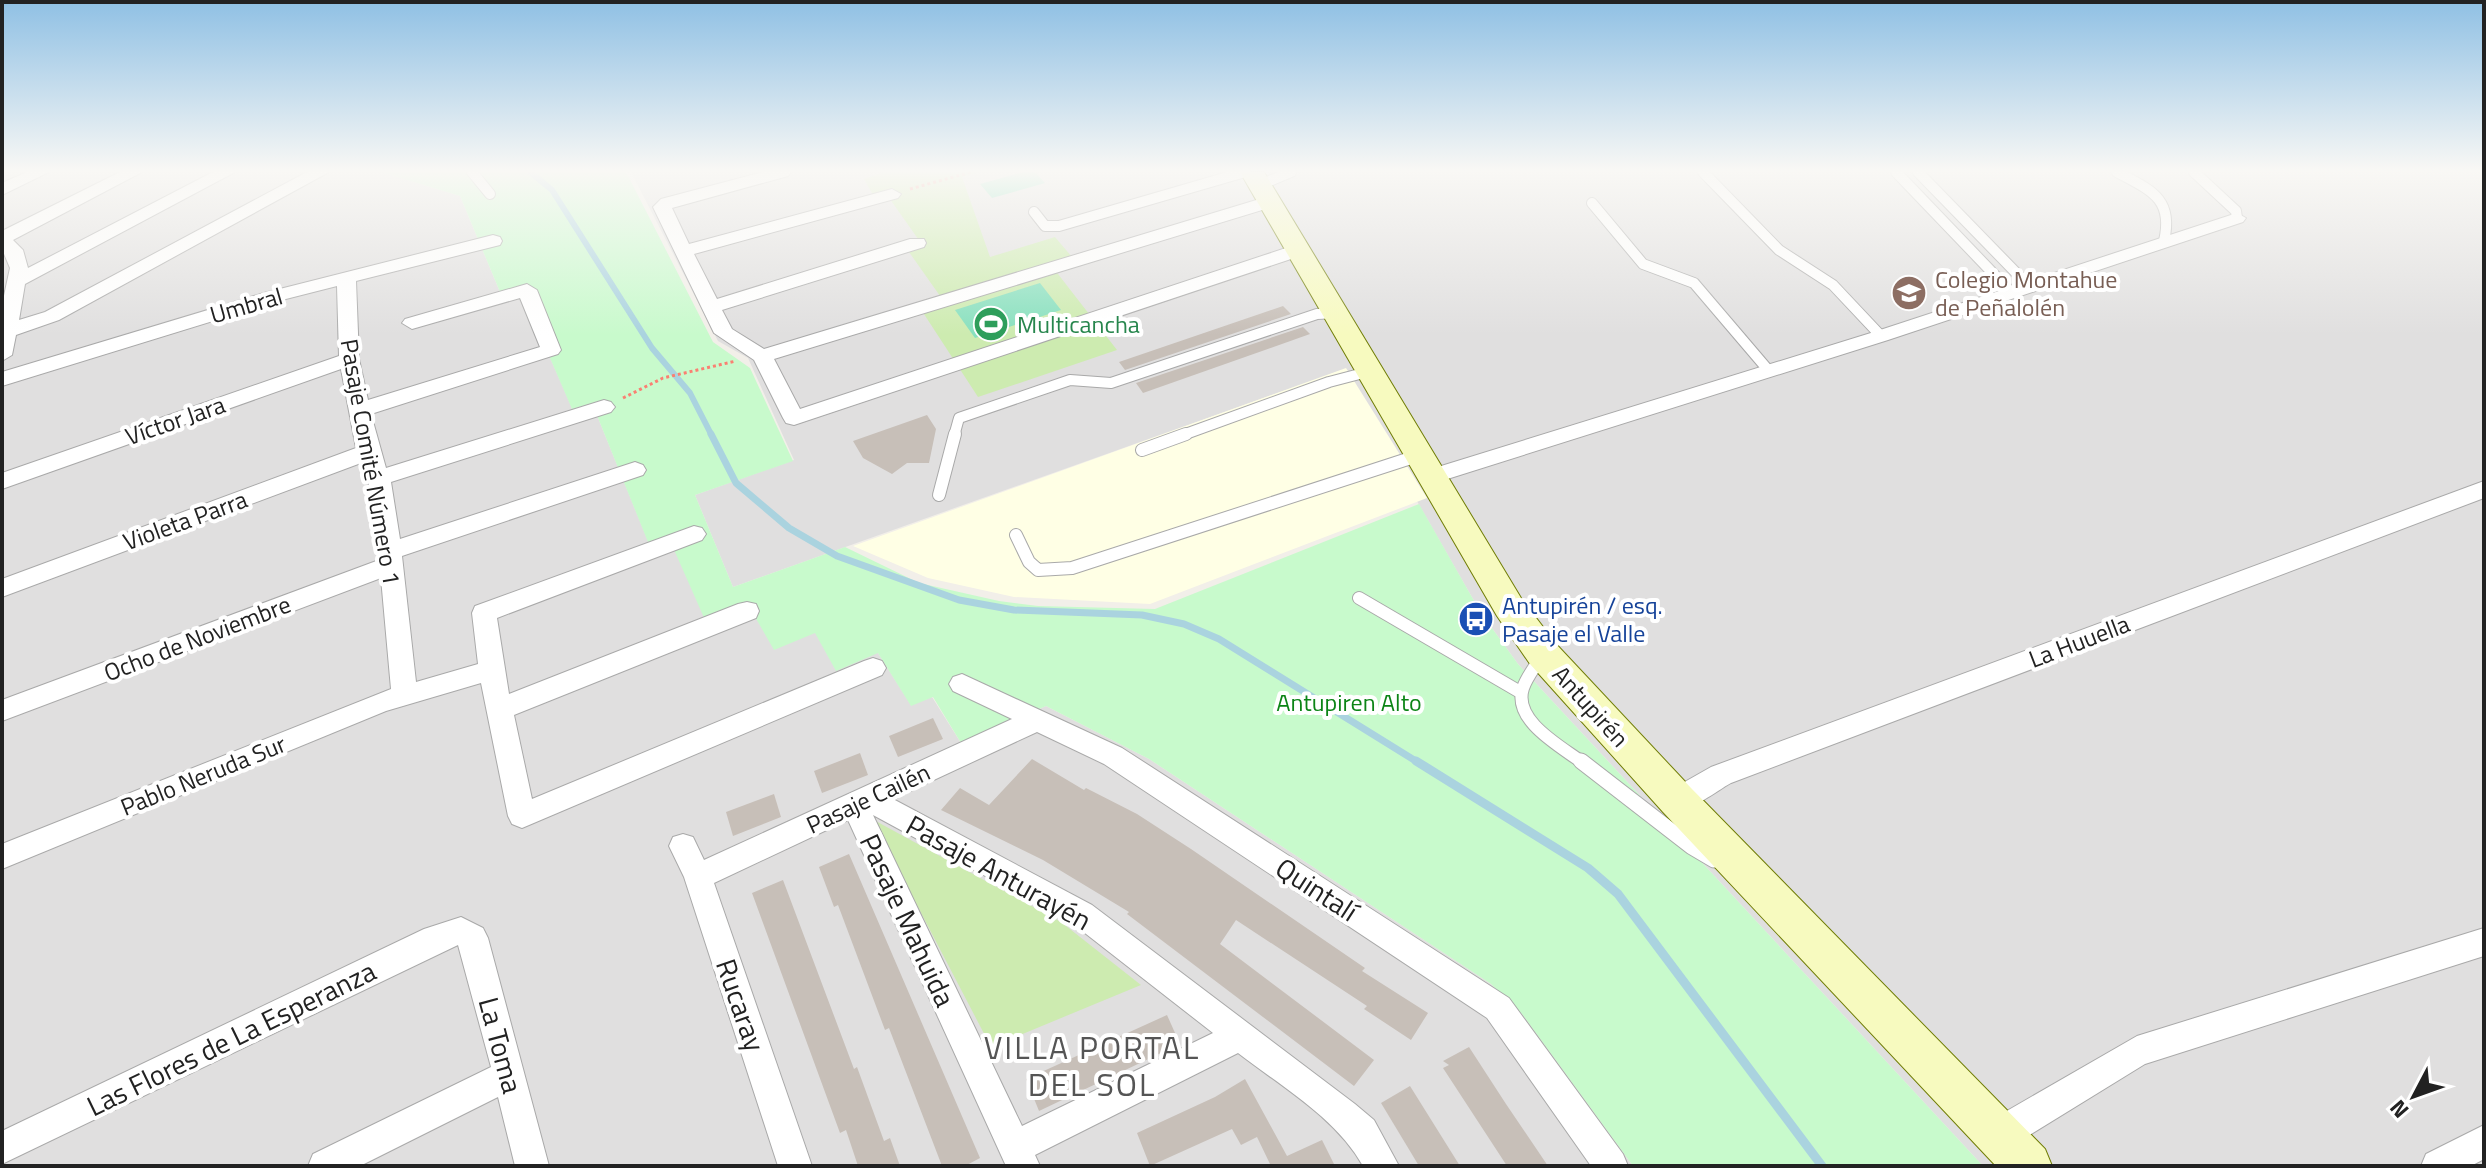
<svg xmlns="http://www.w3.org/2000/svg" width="2486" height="1168" font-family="'Titillium Web',sans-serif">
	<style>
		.residential { fill: #e0dfdf }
		.education { fill: #ffffe5 }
		.grass { fill: #cdebb0 }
		.park { fill: #c8facc }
		.pitch { fill: #88e0be }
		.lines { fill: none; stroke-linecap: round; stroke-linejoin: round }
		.stream-far2 { stroke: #aad3df; stroke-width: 6 }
		.stream-far1 { stroke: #aad3df; stroke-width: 7 }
		.stream { stroke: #aad3df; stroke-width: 9 }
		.building { fill: #c7bfb8 }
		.lane-far2-casing { stroke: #a9a9a9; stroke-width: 12 }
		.lane-far1-casing { stroke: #a9a9a9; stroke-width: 14 }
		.lane-casing { stroke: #a9a9a9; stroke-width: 17 }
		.street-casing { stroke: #a9a9a9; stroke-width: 2 }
		.secondary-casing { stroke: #707d05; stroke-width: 2 }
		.path { stroke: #fa8072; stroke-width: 3; stroke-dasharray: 3 3; stroke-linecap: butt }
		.lane-far2 { stroke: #fff; stroke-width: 10 }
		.lane-far1 { stroke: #fff; stroke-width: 12 }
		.lane { stroke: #fff; stroke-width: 15 }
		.street { fill: #fff; fill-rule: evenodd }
		.secondary { fill: #f7fabf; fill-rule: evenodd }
		.labels { text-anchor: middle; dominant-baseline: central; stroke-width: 8; stroke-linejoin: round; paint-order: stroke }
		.education-label { font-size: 24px; fill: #785e54; stroke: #fff; text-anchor: start }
		.street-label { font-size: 24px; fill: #222; stroke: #fff }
		.leisure-label { font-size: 24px; fill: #27864d; stroke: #fff; text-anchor: start }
		.transit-label { font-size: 24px; fill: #164399; stroke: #fff; text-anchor: start }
		.park-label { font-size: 24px; fill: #0c8416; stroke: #fff }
		.near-street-label { font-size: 28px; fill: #222; stroke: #fff }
		.near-neighbourhood-label { font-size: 32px; letter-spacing: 2px; fill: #555; stroke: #fff }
	</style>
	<rect width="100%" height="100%" fill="#f2efe9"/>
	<!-- residential -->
	<g class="residential">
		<path d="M2,172H381L460,196L500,292L519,286L572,408L592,403L648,541L668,535L748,603L815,633L878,653L911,705L932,697L961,743L1046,706L1149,759L1491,984L1522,1014L1633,1166H2Z"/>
		<path d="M631,172H2484V1166H1983L1518,664L1481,613L1342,370L733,587L695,495L794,460L748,358L718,341Z"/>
	</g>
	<!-- education -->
	<path class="education" d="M1346,368L1427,498L1150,604L1014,597L928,578L853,546Z"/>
	<!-- grass -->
	<g class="grass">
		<path d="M884,172H980L962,177L990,257L1055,237L1072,257L1051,265L1117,350L978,397L922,311L945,303L909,252L923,246L885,192L873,195L864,179Z"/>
		<path d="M872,819L1061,922L1141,985L991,1047Z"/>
	</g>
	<!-- park -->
	<path class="park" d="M381,172H626L713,342L750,368L793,461L695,495L733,587L845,547L919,583L999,601L1038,606L1155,609L1419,504L1481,613L1518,664L1983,1166H1633L1522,1014L1491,984L1149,759L1046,706L961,743L933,697L911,706L878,653L836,671L815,633L774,650L747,603L705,620L668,536L648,542L592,403L572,409L519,286L500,292L460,196Z"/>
	<!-- pitch -->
	<g class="pitch">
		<path d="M1023,172H1035L1045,183L992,198L980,184Z"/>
		<path d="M1040,283L1061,310L975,338L955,310Z"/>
	</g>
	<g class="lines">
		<!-- stream-far2 -->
		<path class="stream-far2" d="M530,172L552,190L652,348L690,393L712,436"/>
		<!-- stream-far1 -->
		<path class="stream-far1" d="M711,434L736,483L789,528L837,556L959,600L1014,610L1142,615L1184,624L1219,639L1419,763"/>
		<!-- stream -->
		<path class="stream" d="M1416,761L1588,868L1618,894L1822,1166"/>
	</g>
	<!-- building -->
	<g class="building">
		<path d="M1283,306L1291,314L1125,370L1119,362Z"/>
		<path d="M1303,327L1310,334L1143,393L1136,383Z"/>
		<path d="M927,415L936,429L929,463H907L892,474L863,458L853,441Z"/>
		<path d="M933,718L943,739L898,757L889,736Z"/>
		<path d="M860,753L868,775L822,793L814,771Z"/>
		<path d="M1032,759L1084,790L1086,788L1137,814L1191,849L1365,968L1362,971L1428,1013L1411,1040L1364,1009L1367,1006L1236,920L1220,944L1374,1060L1354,1086L1127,914L1129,912L1043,860L941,810L960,788L989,805Z"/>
		<path d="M774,794L781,817L733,836L726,812Z"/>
		<path d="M849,854L980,1158L965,1166H942L889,1028L885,1030L838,905L834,907L819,867Z"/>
		<path d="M783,880L854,1069L857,1067L884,1141L890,1138L900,1166H858L846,1130L840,1133L752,893Z"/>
		<path d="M1167,1015L1180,1044L1039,1111L1026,1079Z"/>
		<path d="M1469,1047L1506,1104L1548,1166H1507L1443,1068L1449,1065L1443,1061Z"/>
		<path d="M1245,1079L1287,1156L1322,1140L1335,1166H1266L1270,1164L1257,1137L1241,1145L1232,1129L1150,1166L1137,1133L1215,1097Z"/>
		<path d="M1410,1086L1460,1166H1419L1381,1103Z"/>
	</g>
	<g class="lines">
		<defs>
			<g id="lane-far2">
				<path d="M472,172L490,194"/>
				<path d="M1703,172L1779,250L1833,285L1881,336"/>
				<path d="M1896,172L2010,291"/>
				<path d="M1918,172L2028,285"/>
				<path d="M2117,172C2150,190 2174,198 2164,241"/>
				<path d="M2194,172L2236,211L2237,218"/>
				<path d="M1260,185L1291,172"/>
				<path d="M1592,203L1643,264L1694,283L1769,371"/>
				<path d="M1034,212L1045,226H1059L1245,172"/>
				<path d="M954,436L959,418L1070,380L1111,383L1317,314L1337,313"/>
				<path d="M1180,436L1329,382L1371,371"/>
			</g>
			<g id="lane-far1">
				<path d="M1142,450L1186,434"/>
				<path d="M939,495L955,434"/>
				<path d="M1016,535L1029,562L1038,570L1072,568L1420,455"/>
				<path d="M1359,598L1520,692"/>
				<path d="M1542,655C1536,666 1527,676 1523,688C1512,721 1562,747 1583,763"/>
			</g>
			<path id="lane" d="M1581,761L1692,847L1714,860"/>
			<g id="street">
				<path d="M27,172H49L2,195V183Z"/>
				<path d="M120,172H142L13,240L23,250L28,268L213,172H235L25,284L19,320L45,312L307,172H329L59,320L16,335L12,355L2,361V305L10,268L2,249V231Z"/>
				<path d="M763,172H791L788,176L672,208L689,244L892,189L901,194L898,198L694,254L717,299L910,239H924L926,243L924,247L722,310L732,329L764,349L1263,198L1269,197L1278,202L1275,206L774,359L800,409L1292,246H1306L1308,250L1306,254L794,425L786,423L783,418L754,360L714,333L653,207L661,199Z"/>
				<path d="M2237,213L2246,218L2243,222L1888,340L1441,481H1425L1422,476L1425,471L1874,332Z"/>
				<path d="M493,235L500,237L502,241L500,245L356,281L359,359L368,400L540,347L520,298L412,329L402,323L405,319L520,286L527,284L537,290L561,350L558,354L371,414L386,468L604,400L611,402L615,407L611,412L391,482L400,539L635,462L643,465L646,470L643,475L402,556L416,682L478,664L472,613L475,606L694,526L702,528L706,534L702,540L497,618L509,694L738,604L747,602L756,604L759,611L756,618L514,715L532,799L864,661L873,658L882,661L886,668L882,675L522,828L512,824L508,816L481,683L386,711L2,869V844L391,689L381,578L2,721V700L379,560L368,478L361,463L2,597V579L356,448L341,369L2,489V473L339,356L337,286L278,301L2,386V372L264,293Z"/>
				<path d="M2484,481V498L1731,783C1713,793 1688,815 1667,808L1663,800L1667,792L1711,767Z"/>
				<path d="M962,674L1122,748L1509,998L1623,1154L1628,1166H1591L1487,1018L1104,764L1037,732L893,799L1092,905L1355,1104L1374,1120L1399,1166H1363C1336,1118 1282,1087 1238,1053L1035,1155L1040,1166H1006L848,820L714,883L812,1166H778L684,877L669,846L673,837L683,834L693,837L704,860L1012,719L953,691L949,684L953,677ZM873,815L1072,923L1213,1033L1022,1126Z"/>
				<path d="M461,917L483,928L488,938L549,1166H515L498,1097L360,1166H308L313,1154L491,1067L458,945L2,1164V1131L424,929Z"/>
				<path d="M2484,928V956L2145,1064L2010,1147L1998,1151L1986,1147L1982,1135L1986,1123L2137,1036Z"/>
				<path d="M2484,1125V1159L2471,1166H2421L2426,1154Z"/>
			</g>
			<path id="secondary" d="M1240,172H1264L1521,598L1556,644L1691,788L2045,1149L2052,1166H1996L1663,812L1530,664L1497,616Z"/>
		</defs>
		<!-- lane-far2 casing -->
		<use href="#lane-far2" class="lane-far2-casing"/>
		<!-- lane-far1 casing -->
		<use href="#lane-far1" class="lane-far1-casing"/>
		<!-- lane casing -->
		<use href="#lane" class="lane-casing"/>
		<!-- street casing -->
		<use href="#street" class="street-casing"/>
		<!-- secondary casing -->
		<use href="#secondary" class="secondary-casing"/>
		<!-- path -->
		<g class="path">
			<path d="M910,189L971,172"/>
			<path d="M623,398L663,378L736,361"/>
		</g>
		<!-- lane-far2 -->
		<use href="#lane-far2" class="lane-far2"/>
		<!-- lane-far1 -->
		<use href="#lane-far1" class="lane-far1"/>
		<!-- lane -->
		<use href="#lane" class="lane"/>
		<!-- street -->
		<use href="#street" class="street"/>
		<!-- secondary -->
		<use href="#secondary" class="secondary"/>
	</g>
	<!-- sky -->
	<linearGradient id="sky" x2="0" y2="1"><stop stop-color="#8fc0e4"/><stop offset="0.51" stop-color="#f9f8f5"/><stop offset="1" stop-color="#f9f8f5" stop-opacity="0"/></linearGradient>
	<rect width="2486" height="335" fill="url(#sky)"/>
	<!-- icons -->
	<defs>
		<symbol id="school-disc" viewBox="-11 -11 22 22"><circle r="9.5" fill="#8d6e63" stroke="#fff"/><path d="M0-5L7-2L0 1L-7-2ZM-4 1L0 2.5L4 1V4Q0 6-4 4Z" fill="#fff"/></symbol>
		<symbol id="stadium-disc" viewBox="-11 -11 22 22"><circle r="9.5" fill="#2e9e5b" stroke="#fff"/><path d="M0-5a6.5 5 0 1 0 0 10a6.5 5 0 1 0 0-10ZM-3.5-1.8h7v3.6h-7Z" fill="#fff"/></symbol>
		<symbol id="bus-disc" viewBox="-11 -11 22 22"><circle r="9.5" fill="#1a4fb4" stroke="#fff"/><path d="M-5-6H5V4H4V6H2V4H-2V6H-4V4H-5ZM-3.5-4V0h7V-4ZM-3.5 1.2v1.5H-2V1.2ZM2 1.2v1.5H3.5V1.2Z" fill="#fff"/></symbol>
	</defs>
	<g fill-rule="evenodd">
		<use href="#school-disc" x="1889" y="273" width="40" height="40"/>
		<use href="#stadium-disc" x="971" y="304" width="40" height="40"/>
		<use href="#bus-disc" x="1456" y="599" width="40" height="40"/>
	</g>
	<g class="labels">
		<!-- education labels -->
		<g class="education-label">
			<text x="1935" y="279">Colegio Montahue<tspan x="1935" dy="28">de Peñalolén</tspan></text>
		</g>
		<!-- street labels -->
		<g class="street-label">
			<text transform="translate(246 305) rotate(-16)">Umbral</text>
			<text transform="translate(175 420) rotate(-19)">Víctor Jara</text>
			<text transform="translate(371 462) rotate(80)">Pasaje Comité Número 1</text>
			<text transform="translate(185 520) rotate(-20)">Violeta Parra</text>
			<text transform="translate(197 638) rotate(-21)">Ocho de Noviembre</text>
			<text transform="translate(2079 641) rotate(-21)">La Huuella</text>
			<text transform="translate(1591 706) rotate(48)">Antupirén</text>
			<text transform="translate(203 775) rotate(-22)">Pablo Neruda Sur</text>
			<text transform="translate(868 798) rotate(-25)">Pasaje Cailén</text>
		</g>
		<!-- leisure labels -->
		<g class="leisure-label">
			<text x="1017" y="324">Multicancha</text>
		</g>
		<!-- transit labels -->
		<g class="transit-label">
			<text x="1502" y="605">Antupirén / esq.<tspan x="1502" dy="28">Pasaje el Valle</tspan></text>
		</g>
		<!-- park labels -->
		<g class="park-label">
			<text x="1349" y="702">Antupiren Alto</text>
		</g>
		<!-- near-street labels -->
		<g class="near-street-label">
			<text transform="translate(999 872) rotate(29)">Pasaje Anturayén</text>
			<text transform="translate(1317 889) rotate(33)">Quintalí</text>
			<text transform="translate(908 920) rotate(65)">Pasaje Mahuida</text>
			<text transform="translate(741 1005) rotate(71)">Rucaray</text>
			<text transform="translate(231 1038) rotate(-26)">Las Flores de La Esperanza</text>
			<text transform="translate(501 1045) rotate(75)">La Toma</text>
		</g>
		<!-- near-neighbourhood labels -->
		<g class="near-neighbourhood-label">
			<text x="1092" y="1047">VILLA PORTAL<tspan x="1092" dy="37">DEL SOL</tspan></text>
		</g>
	</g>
	<!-- border -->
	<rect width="2486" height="1168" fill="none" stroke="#222222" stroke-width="8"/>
	<!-- north arrow -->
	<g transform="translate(2414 1096) rotate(229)" stroke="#ffffff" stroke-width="6" paint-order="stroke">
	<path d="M0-6L14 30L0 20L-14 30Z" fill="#222222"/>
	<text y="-12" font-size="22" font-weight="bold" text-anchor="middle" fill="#222222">N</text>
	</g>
</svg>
